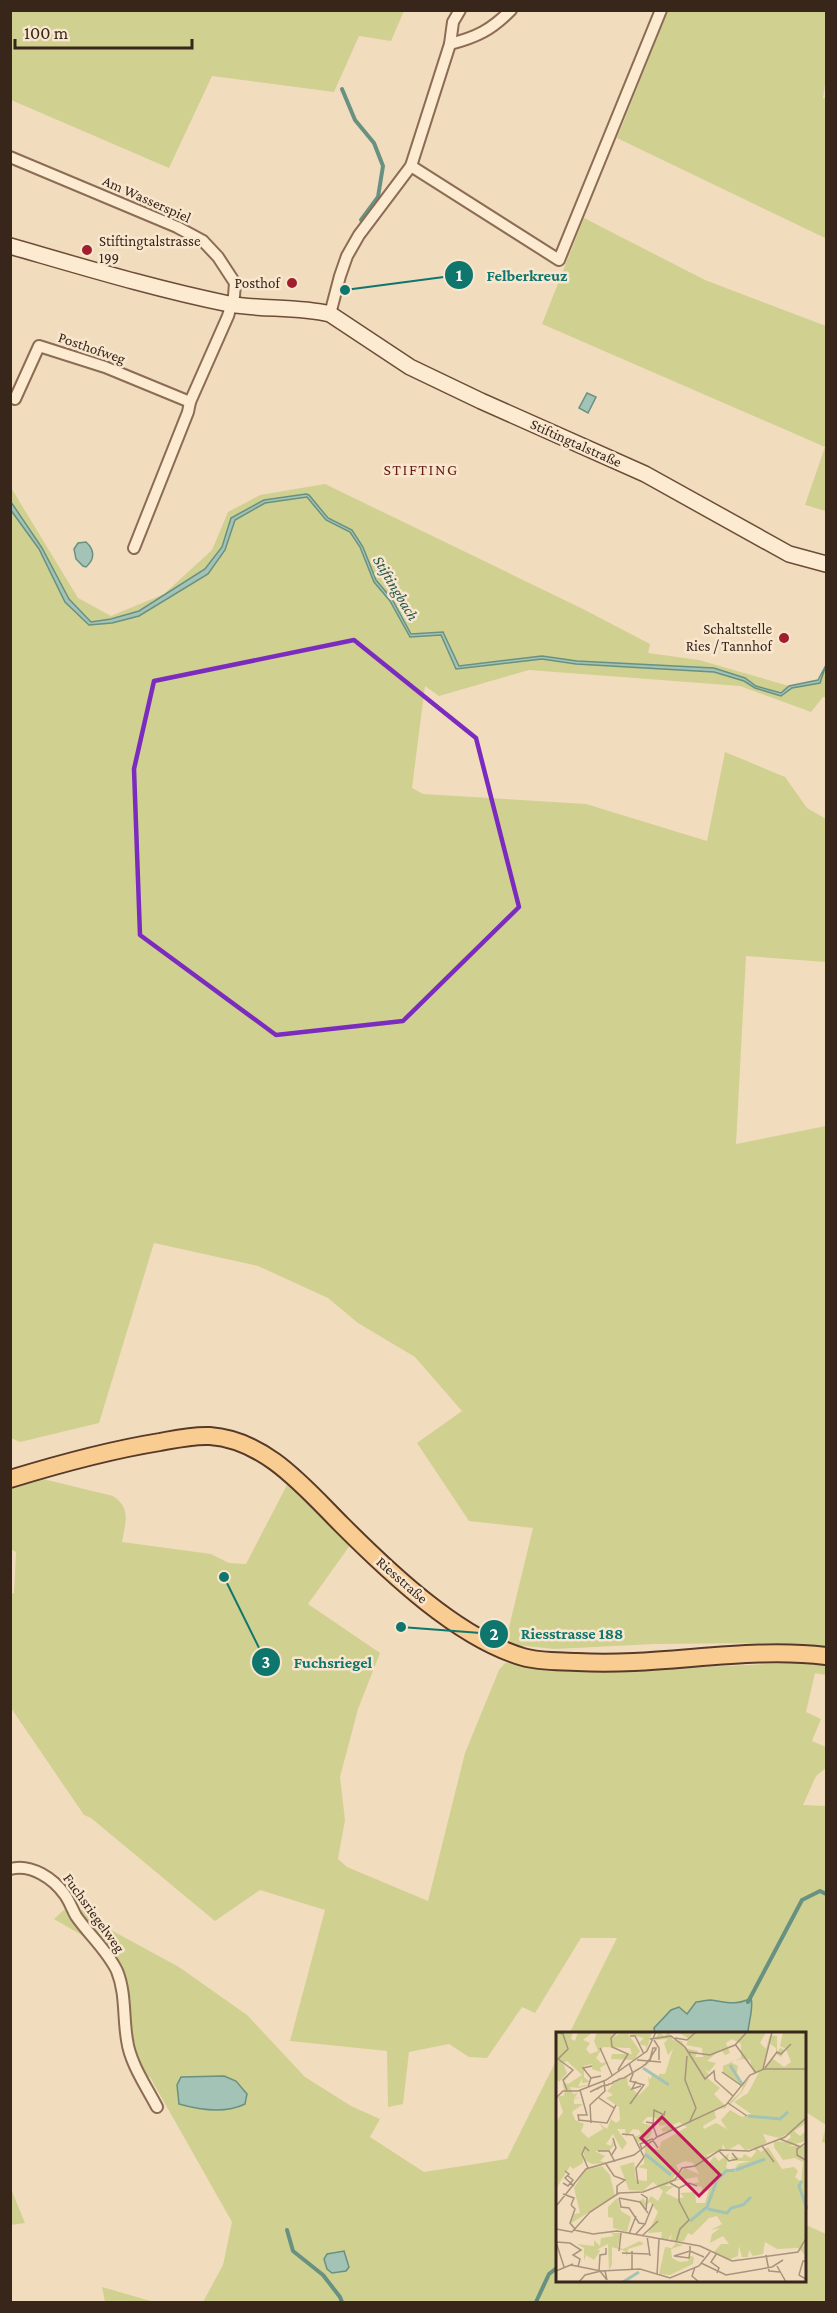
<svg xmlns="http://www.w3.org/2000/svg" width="837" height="2313" font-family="'Crimson Pro',serif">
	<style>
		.green { fill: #d0d091 }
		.water { fill: #a2c3b5; stroke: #689182; stroke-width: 1.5 }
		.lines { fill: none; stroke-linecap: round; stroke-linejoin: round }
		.stream { stroke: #689182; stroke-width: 4 }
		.street-casing { stroke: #8b6c55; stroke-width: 14 }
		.secondary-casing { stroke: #6d4d38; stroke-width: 18 }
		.primary-casing { stroke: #583a2a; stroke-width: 20 }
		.street { stroke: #fcebd1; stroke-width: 10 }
		.secondary { stroke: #fcebd1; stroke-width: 15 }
		.primary { stroke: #f9cd91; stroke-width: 16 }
		.marked { fill: none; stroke: #7b2cbf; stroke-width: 4.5; stroke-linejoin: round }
		.poi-dot { fill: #a01f2e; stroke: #f8e7ce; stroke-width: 2 }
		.labels { text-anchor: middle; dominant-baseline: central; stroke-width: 5; stroke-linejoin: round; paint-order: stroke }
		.street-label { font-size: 15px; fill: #39261b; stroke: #f8e7ce }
		.poi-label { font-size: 15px; fill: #39261b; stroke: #f8e7ce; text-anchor: end }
		.neighbourhood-label { font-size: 16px; letter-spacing: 1.5px; fill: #6a1f16; stroke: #f8e7ce }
		.water-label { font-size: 16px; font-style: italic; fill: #295b52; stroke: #f8e7ce }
		.inset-river { fill: none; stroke: #a2c3b5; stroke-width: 3 }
		.inset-road { fill: none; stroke: #a8937d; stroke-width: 1.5 }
		.view { fill: #c2185b; fill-opacity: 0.15; stroke: #c2185b; stroke-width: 3 }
		.inset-edge { fill: none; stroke: #39261b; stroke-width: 3 }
		.leader { fill: none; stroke: #0f766e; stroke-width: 2 }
		.callout-dot { fill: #0f766e; stroke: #f8e7ce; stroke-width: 2 }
		.mark-label { font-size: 18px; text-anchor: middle; font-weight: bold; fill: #fff }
		.callout-label { font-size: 16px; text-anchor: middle; font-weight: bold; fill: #0f766e; stroke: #f8e7ce; stroke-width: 5; stroke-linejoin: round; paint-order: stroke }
	</style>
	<rect width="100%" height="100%" fill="#f2dcbe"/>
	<!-- green -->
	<g class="green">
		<path d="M10,11L11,10L404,11L391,41L359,36L334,92L212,76L169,168L11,100Z"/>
		<path d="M668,11H826V78L823,98H826V241L825,238L617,138Z"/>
		<path d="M584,218L705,280L826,326V511L805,505L825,447L542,324Z"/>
		<path d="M325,484L581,608L650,644L648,653L699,660L789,686L781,693L756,686L745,678L715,668L577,661L542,656L459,667L443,632L411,634L392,599L376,580L363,547L352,530L328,518L310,496L264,500L232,518L222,547L205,569L139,611L111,619L90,622L69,599L42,548L11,502L10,486L78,598L111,616L164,594L212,550L228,512L260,495Z"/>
		<path d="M307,497L326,520L350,532L360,547L374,582L390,601L410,637L441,635L456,669L542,659L576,664L714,672L744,681L755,688L781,696L792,688L820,683L826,667V697H823L811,712L740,686L529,670L439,696L425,686L412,788L423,794L586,804L707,841L725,752L785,777L807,808L826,819V962L746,956L736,1144L826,1126V1648L776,1643L654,1644L555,1649L505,1644L533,1528L469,1521L417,1443L462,1411L415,1357L358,1323L328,1298L258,1266L154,1243L99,1423L20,1442L11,1438L10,509L39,549L65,602L89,625L112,623L139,616L208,574L225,550L235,520L265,503Z"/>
		<path d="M39,1478L113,1496C132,1509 125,1523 122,1542L211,1554L229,1563L246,1564L287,1485L351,1544L308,1604L380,1653L358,1709L340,1777L345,1820L338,1859L347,1867L428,1901L465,1753L499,1670L505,1663L577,1669H659L812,1662L826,1664V1675L815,1673L806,1712L821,1719L812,1741L826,1747V1768L816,1776L803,1805L826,1806V2143L822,2142L826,2125L806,2112V2034H569L617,1938H581L535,2013L522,2007L487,2058L469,2057L449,2044L409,2052L403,2104L388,2107L387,2051L290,2041L325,1910L260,1890L215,1921L91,1818L84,1815L11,1708L10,1594L14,1593L16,1552L11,1549V1487Z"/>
		<path d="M65,1909L82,1910L98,1923L179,1967L247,2015L305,2077L351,2106L380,2119L370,2137L424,2172L507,2159L558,2057V2282H806V2225L826,2234V2302H203L223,2265L232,2222L150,2077H134L135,2072L126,2058L121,2044L117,1988L107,1965L85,1937L54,1919Z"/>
		<path d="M10,2189H11L25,2223L11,2225Z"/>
		<path d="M102,2287L154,2302H105Z"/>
	</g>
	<!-- water -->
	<g class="water">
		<path d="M587,393L596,397L588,413L579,408Z"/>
		<path d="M306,494L309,495L328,518L352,530L363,547L376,580L392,599L411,634L443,632L459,666L542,656L577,661L714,668L745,678L756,686L781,693L789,686L818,680L826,665L820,683L792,688L781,696L755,688L744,681L714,672L576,664L542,659L456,669L441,635L410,637L390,601L374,582L360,547L350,532L326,520L307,497L265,503L235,520L225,550L208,574L139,616L112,623L89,625L65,602L39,549L10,509L11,502L42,548L69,599L91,622L111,619L139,611L205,569L222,547L231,518L264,500Z"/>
		<path d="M86,542C95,550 95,559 86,567L83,566L76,559L74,549L78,543Z"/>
		<path d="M751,1998C754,2009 748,2022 748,2034H655L654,2028L671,2010L679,2007L687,2014L696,2002C700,2002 706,2000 711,2000C726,2002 736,2006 751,1998Z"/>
		<path d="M224,2076L236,2081L247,2094L245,2104C225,2114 200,2110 179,2104L177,2085L181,2077Z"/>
		<path d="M344,2251L349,2267L346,2271L332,2273L327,2269L324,2259L327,2254Z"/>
	</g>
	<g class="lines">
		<!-- stream -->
		<g class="stream">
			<path d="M342,89L355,120L374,143L383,166L378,197L361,220"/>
			<path d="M748,2002L802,1900L820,1891L826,1894"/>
			<path d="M287,2230L293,2251L323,2275L340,2297L342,2302"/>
			<path d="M536,2302L549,2274L558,2267"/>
		</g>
		<defs>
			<g id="street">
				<path d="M450,44C477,37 491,30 511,10"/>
				<path d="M10,157L177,227L203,241L218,257L235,283L234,296L228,316L190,402L188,412L134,548"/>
				<path d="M411,166L559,260L661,10"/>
				<path d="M330,314L340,276L347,256L359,235L411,166L450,44L453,22L460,10"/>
				<path d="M15,399L39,346L105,367L190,402"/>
				<path d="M10,1869C31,1863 54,1879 65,1895C70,1902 72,1909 76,1916C89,1935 107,1950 117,1971C126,1993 123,2017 127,2040C130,2063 146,2086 157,2107"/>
			</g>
			<path id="secondary" d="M10,246C83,267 155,289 229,304C262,310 297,306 330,314L410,367L481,401L645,474L789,554L826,564"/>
			<path id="primary" d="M10,1479C59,1464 110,1450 160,1442C176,1439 193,1435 210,1436C266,1440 305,1488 342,1525C390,1573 458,1638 523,1657C540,1662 560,1661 577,1662C660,1667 744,1646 826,1656"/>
		</defs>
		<!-- street casing -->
		<use href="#street" class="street-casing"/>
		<!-- secondary casing -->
		<use href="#secondary" class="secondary-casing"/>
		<!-- primary casing -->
		<use href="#primary" class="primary-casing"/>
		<!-- street -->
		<use href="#street" class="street"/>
		<!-- secondary -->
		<use href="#secondary" class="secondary"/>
		<!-- primary -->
		<use href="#primary" class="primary"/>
	</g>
	<!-- marked area -->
	<path class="marked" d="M354,640L476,738L519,907L403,1021L276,1035L140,935L134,769L154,681Z"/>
	<!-- markers -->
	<g class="poi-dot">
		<circle cx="87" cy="250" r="6"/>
		<circle cx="292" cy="283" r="6"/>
		<circle cx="784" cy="638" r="6"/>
	</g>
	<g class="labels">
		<!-- street labels -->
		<g class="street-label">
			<text transform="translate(147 199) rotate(24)">Am Wasserspiel</text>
			<text transform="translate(92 348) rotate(19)">Posthofweg</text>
			<text transform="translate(576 443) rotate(24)">Stiftingtalstraße</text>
			<text transform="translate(402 1580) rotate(41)">Riesstraße</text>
			<text transform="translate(94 1913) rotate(54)">Fuchsriegelweg</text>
		</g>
		<!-- poi labels -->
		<g class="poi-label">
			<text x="99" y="241" text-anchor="start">Stiftingtalstrasse<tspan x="99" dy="17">199</tspan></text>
			<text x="280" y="283">Posthof</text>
			<text x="772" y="629">Schaltstelle<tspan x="772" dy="17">Ries / Tannhof</tspan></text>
		</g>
		<!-- neighbourhood labels -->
		<g class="neighbourhood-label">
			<text x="421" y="469">STIFTING</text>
		</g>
		<!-- water labels -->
		<g class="water-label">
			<text transform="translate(396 588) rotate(59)">Stiftingbach</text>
		</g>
	</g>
	<!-- overview -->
	<g transform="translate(556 2032)">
		<rect width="250" height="250" fill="#f2dcbe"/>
		<path d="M0,0H17L15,7L19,9L22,0H37L27,8L34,11L30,17L34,22L42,19L38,9L41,0H61L57,6L65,0H96L90,19V14L82,12L88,6L72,2L84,19L78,28L55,27L56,22H76L74,16L47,15L40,26L45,31L53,30L44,36L45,40L36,37V32L28,34V45L34,50L26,51V46L22,55L28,53H32L23,56L14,55L17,62L22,61L18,66L26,65L18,67V72H27L16,80L19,88L28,92L25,99L32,106L47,97L43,91L51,97L55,87L60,91L64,88L63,75L50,66L57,63L51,59L60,49L71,45L72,53L83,63L93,53L92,44L94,48L96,43L102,47L103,42H109L117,17L112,23L108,11L112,7L99,8L103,0L108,4L113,0L117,8L126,9L129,16L142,19L139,25H147L146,16L130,13L133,7L122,0H210L204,11L210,17L214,3L221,4V21L224,16L229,18L225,25L220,22V16L213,11L207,37L216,26L228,35L235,30L230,17L224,14L227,0H250V91L238,99L244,104L250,99V109L232,114H250L251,205L246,215L250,212V224L242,216L221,217L209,210L207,222L197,224L193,218L192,225H186L183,214L182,224L172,228L158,220L165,212H173L167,204L154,211L156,202L164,196L155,198L166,192L161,184L153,186L136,203L132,201L128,209L121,210L120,205L119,210L114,209L116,201L112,208L105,207L106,200L92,201L102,180L94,170L88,175L83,170L87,166L90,171L95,164L102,169L107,159L97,150L87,159L73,158L64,134L78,130L80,148L91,149V137L82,135L88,132L89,114L103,118L105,110L131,95L123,90L117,93L120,97L107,100L105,97L113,92L104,94L99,85H91L86,91L94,93L96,100L93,106L81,111L84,118L78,105L85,102L83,98L77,97L70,105L69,97H61L71,111L66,118L57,102L50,112L55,114L57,108L58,113L53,119H39L49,124L44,129L52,131L36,132L29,128L27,116V131L17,137L14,134L0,157V90L7,80L2,65L9,63L7,62L9,61L7,53L8,46L13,44L7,50L12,52L26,43L11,29L7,31L11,41L3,50L0,46ZM176,7L185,12V26L167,34V41L187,55L185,60L175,69L172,75L186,60L194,45L203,40L192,61L178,70L195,82L186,85L174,78L165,88L171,97L160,91L148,97L147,94L160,86L158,77L171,76L158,62L164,56L150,45L153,43L149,37L153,40L160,31L151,29L165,17L169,23L174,21L170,11ZM186,27L194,28L198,42L188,51L180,44L182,34L174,30ZM233,101L235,105L229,110L218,109V115L227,128L239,126L247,130L245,150L239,145L242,139L238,135L226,137L212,115L205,120L200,116L211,111L207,102L223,106ZM167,112L170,119L183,112L189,118L198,116L200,120L195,126L188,122L186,126L175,125L178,129H194L182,132L177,139L170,136L173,121L163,129L158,124L153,131L151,123L166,117ZM129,129L137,131L143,142L129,136L121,145L124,147L117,146L123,139L120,133ZM141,145L143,150L134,152L146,155V161L153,158L149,171H140L139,160L124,161L128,165L122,167L109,161L118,154H109L118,149ZM46,134L54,143L59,164L14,192L18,182L24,181L18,156L29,138ZM61,166L65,179L75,185L71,200L57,196V186L52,185V175ZM55,201H65L62,215L67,217L84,209L88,212L72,217L71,225L69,219L56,215V233L53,238L52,212L42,217L44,219L38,228L30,223L28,229V216L21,212L38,214V208L44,214L45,206L58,204ZM120,211L127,213L115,217L116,226L124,230L132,229L134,224L138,225L137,232L114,243L103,242L109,215L116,216Z" fill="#d0d091" fill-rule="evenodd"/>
		<path class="inset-river" d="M174,33L186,52M87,36L113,53M192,84L224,87L232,80M89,122L115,143M180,138L209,127M246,149L243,154L251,177M175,176L187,173L195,165M152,177L171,181L175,176M134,189L151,175L161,148L170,139L179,138M67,250L83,240"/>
		<path class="inset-road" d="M0,0L7,2L12,17L2,27L17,38L7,48L11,58M61,0L55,6L56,15L72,22L62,38M74,4H79L88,22M119,6L131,8L140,0M94,7L115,4L129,15L149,47L158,39L159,48L177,64M98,8L103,16V28M179,12L200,41M44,16L56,43M132,20L154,23L179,13L191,0M131,24L129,48L140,76L133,91M81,28L105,30M73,31L77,42L74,49L88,53L74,72M209,36L221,20L225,22L235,12M207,37L216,0M166,40L186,54M35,46L27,36L36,34M80,49L76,57L85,54M32,55L35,46L45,44M34,60L46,54L51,53H52L53,52H54L57,51V50L62,48L63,47L68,46L86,35L88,33H89L93,29V28H94L96,23L100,17V16H97L94,27L92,29L89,33H88L86,35L68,46L63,47L62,48L57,50V51L54,52H53L52,53L46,54L45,55H44L43,56L41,57H40L34,60M0,66L7,59H22L50,48L91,19L100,0M43,66L58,76M172,71L191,84M22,88L51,91L60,73M23,88L22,83H31L24,58M90,90L96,91L101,105M35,91L34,73L49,59L48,49M97,96L98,78L108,83L109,79M66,102L77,103L88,125L80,136L82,152M224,107L245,115M251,110L241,117V123L251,129M206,114L218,130M86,117L84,112L96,107L102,116M42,119H53L59,130M163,119L173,129L181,127L176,121M55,124L60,116L57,106M50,132L58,144L69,148L61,154V162M32,136L26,122L29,115L33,119M9,139L13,142L9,146L18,154M7,151L12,154L17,148L12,144M114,151L123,156V169L133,188L124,197L120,210M123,156L133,151L141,154M7,162L18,166L15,173M85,162L91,166L90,179M63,166L65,175L73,176L83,191L89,192M63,166L84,170L92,181M1,173L30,137L78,123L101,105L170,73L194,43L208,37H251M15,173L19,177L14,191L19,197M0,197L16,200L34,180L63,161L87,160L119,148L126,136L139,134L164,118L193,119L229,105L251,85M18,198L37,202L61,199L144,214L176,229L242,220L251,205M73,202L80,184M79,203L89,192L97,172M87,203L102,189M91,204L94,224M0,210L14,211L25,218L17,223L24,227L22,235M0,210L8,235M134,214V219L133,226L118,224L134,219L148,225M63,219L65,201M76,219V238M66,221L93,222M161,221L155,230L163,236L161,241M210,223L213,239L224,240M251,229H247L243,243L251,248M145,231L170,243L216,235L227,228M15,233L45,239L84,237L114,246L143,234L154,220M221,234L230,250M139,235L136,244L143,250M0,239L17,232M43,239L44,223L50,222V216M44,239L51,248L49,239M101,243L103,207M23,250L29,243L45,239"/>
		<path class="view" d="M106,85L164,143L143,164L85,106Z"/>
		<rect width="250" height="250" class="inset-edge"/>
	</g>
	<!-- callouts -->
	<path class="leader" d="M345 290L459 275M401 1627L494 1634M224 1577L266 1662"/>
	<g class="callout-dot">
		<circle cx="345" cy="290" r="6"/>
		<circle cx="401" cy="1627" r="6"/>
		<circle cx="224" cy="1577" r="6"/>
		<circle cx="459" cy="275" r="15"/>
		<circle cx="494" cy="1634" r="15"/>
		<circle cx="266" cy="1662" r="15"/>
	</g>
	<g class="mark-label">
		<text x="459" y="281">1</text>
		<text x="494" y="1640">2</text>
		<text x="266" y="1668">3</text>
	</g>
	<g class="callout-label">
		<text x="527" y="281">Felberkreuz</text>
		<text x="572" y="1639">Riesstrasse 188</text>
		<text x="333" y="1668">Fuchsriegel</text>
	</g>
	<!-- border -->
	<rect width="837" height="2313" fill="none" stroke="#39261b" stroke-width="24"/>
	<!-- scale -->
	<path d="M15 39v9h177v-9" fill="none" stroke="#39261b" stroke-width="3"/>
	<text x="24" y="39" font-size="18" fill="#39261b" stroke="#f8e7ce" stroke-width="4.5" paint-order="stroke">100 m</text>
</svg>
